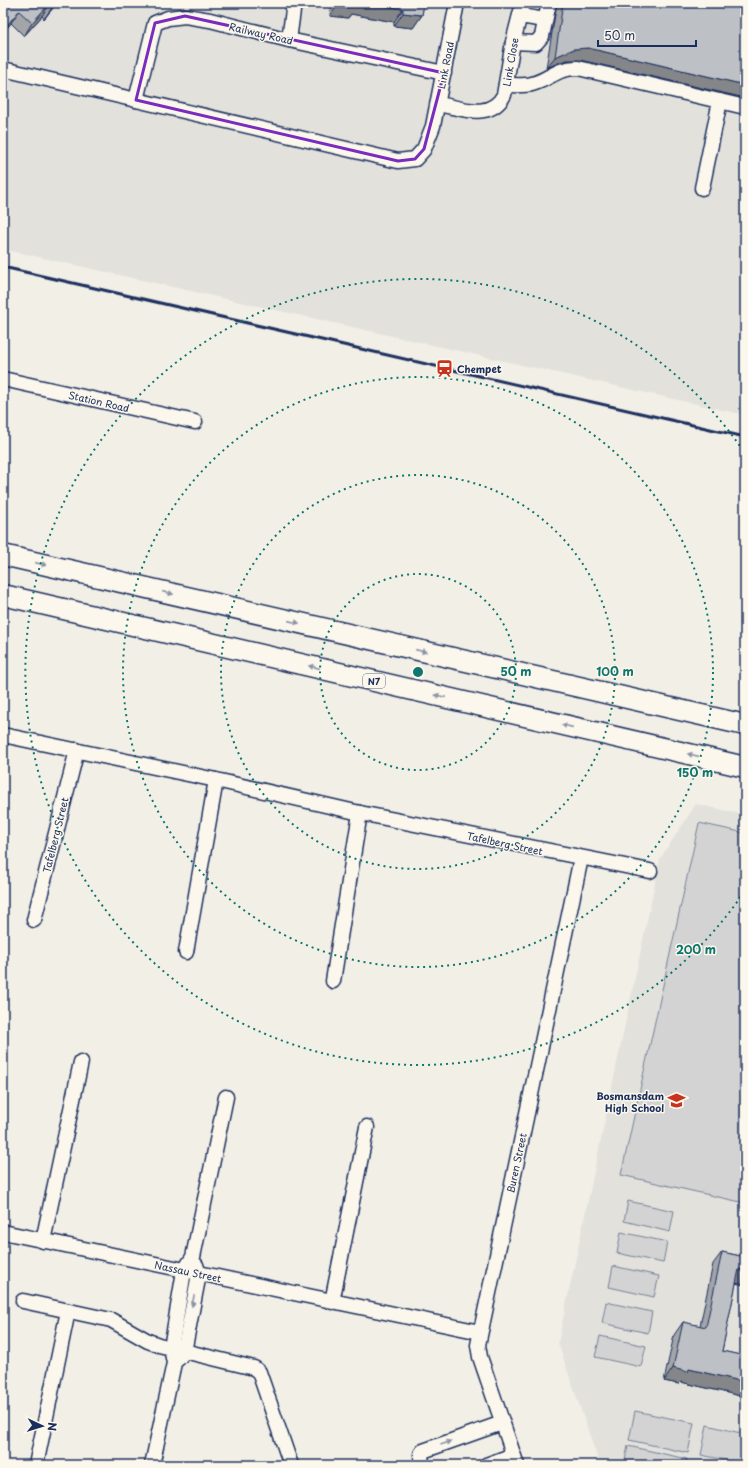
<svg xmlns="http://www.w3.org/2000/svg" width="748" height="1468" font-family="'Playpen Sans',sans-serif">
	<style>
		.built { fill: #e2e1dc }
		.green { fill: #d2d3d2; stroke: #768198 }
		.lines { fill: none; stroke-linecap: round; stroke-linejoin: round }
		.minor-casing { stroke: #1b2f5e; stroke-width: 17 }
		.highway-casing { stroke: #1b2f5e; stroke-width: 23 }
		.minor { stroke: #fbf7ec; stroke-width: 14 }
		.highway { stroke: #fbf7ec; stroke-width: 20 }
		.rail { stroke: #1b2f5e; stroke-width: 3 }
		.wall { fill: #a3a5a9; stroke: #1b2f5e }
		.shaded-wall { fill: #848689; stroke: #1b2f5e }
		.building { fill: #bdc0c4; stroke: #1b2f5e }
		.oneway { fill: #8b93a5 }
		.marked { fill: none; stroke: #7b2cbf; stroke-width: 3; stroke-linejoin: round }
		.ring { fill: none; stroke: #0f766e; stroke-width: 2; stroke-dasharray: 2 4 }
		.labels { text-anchor: middle; dominant-baseline: central; stroke-width: 3; stroke-linejoin: round; paint-order: stroke }
		.shield { fill: #fbf7ec; stroke: #5e6b89; stroke-width: 1 }
		.shield-label { font-size: 9px; font-weight: bold; fill: #1b2f5e }
		.street-label { font-size: 10px; fill: #1b2f5e; stroke: #fbf7ec }
		.poi-label { font-size: 10px; font-weight: bold; fill: #1b2f5e; stroke: #fbf7ec; text-anchor: start }
		.centre { fill: #0f766e; stroke: #fbf7ec; stroke-width: 2 }
		.ring-label { font-size: 12px; text-anchor: middle; font-weight: bold; fill: #0f766e; stroke: #fbf7ec; stroke-width: 3; stroke-linejoin: round; paint-order: stroke }
	</style>
	<rect width="100%" height="100%" fill="#f2efe6"/>
	<filter id="ink" filterUnits="userSpaceOnUse"><feTurbulence type="fractalNoise" baseFrequency=".025" numOctaves="2"/><feDisplacementMap in="SourceGraphic" scale="8" xChannelSelector="R" yChannelSelector="G"/><feConvolveMatrix kernelMatrix="1 2 1 2 8 2 1 2 1" color-interpolation-filters="sRGB"/></filter>
	<g filter="url(#ink)">
		<!-- built -->
		<g class="built">
			<path d="M3,3H745V415L3,249Z"/>
			<path d="M696,804L745,815V1465H600L558,1343L660,859Z"/>
		</g>
		<!-- green -->
		<g class="green">
			<path d="M699,823L745,833V1203L621,1175Z"/>
			<path d="M628,1201L674,1211L670,1232L624,1221Z"/>
			<path d="M621,1232L667,1242L663,1263L617,1253Z"/>
			<path d="M613,1266L659,1276L654,1297L609,1287Z"/>
			<path d="M606,1302L652,1312L648,1333L602,1323Z"/>
			<path d="M600,1336L646,1346L641,1367L595,1357Z"/>
			<path d="M635,1411L694,1423L688,1453L629,1440Z"/>
			<path d="M707,1425L745,1434V1464L701,1455Z"/>
			<path d="M628,1446L687,1459L686,1465H624Z"/>
		</g>
		<g class="lines">
			<defs>
				<g id="minor">
					<path d="M520,16L545,20"/>
					<path d="M289,40L294,3"/>
					<path d="M513,42L536,43L542,36L549,3"/>
					<path d="M3,69L398,161L415,159L424,149L433,126L457,3"/>
					<path d="M506,85C514,85 524,86 532,84C551,79 555,68 578,68L745,107"/>
					<path d="M136,100L155,23L168,18L185,16L210,20L289,40L444,73"/>
					<path d="M438,104C461,108 490,121 504,95L513,42L523,3"/>
					<path d="M702,188L720,101"/>
					<path d="M3,379L195,422"/>
					<path d="M3,735L216,780L360,813L650,871"/>
					<path d="M34,920L77,750"/>
					<path d="M186,952L216,780"/>
					<path d="M333,981L360,813"/>
					<path d="M3,1232L480,1332"/>
					<path d="M43,1241L81,1062"/>
					<path d="M23,1301L111,1320L148,1341L159,1345L254,1368L259,1372L291,1465"/>
					<path d="M332,1302L367,1127"/>
					<path d="M178,1359L184,1352L199,1274L196,1265"/>
					<path d="M36,1465L68,1311"/>
					<path d="M152,1465L174,1363L171,1348L184,1271L193,1257L226,1097"/>
					<path d="M422,1465L421,1454L423,1451L502,1423"/>
					<path d="M486,1465L513,1455"/>
					<path d="M517,1465L480,1357L478,1345L581,858"/>
				</g>
				<g id="highway">
					<path d="M3,555L745,725"/>
					<path d="M3,595L745,767"/>
				</g>
			</defs>
			<!-- minor casing -->
			<use href="#minor" class="minor-casing"/>
			<!-- highway casing -->
			<use href="#highway" class="highway-casing"/>
			<!-- minor -->
			<use href="#minor" class="minor"/>
			<!-- highway -->
			<use href="#highway" class="highway"/>
			<!-- rail -->
			<path class="rail" d="M3,267L745,437"/>
		</g>
		<!-- wall -->
		<g class="wall">
			<path d="M3,3H57L44,19L42,16L24,36L11,23L3,33Z"/>
			<path d="M331,3H424L422,15L413,28L394,26V22L351,14L348,18L330,16Z"/>
			<path d="M557,3H632L644,7H646L647,3H733L744,18H745V98L580,60H566L546,68Z"/>
			<path d="M722,1252L745,1257V1285L736,1283L722,1351L744,1356L745,1352V1397L681,1382L679,1384L664,1381L674,1335L683,1322L700,1326L713,1264Z"/>
		</g>
		<!-- shaded-wall -->
		<g class="shaded-wall">
			<path d="M50,3L42,16L24,36L32,23Z"/>
			<path d="M55,3H57L44,19L53,6Z"/>
			<path d="M339,3H371L403,9L394,22L351,14L348,18L330,16Z"/>
			<path d="M19,11L11,23L3,33L8,24Z"/>
			<path d="M403,13L422,15L413,28L394,26Z"/>
			<path d="M588,48L745,85V98L580,60H566L546,68L555,57L574,49Z"/>
			<path d="M739,1269L745,1271V1285L730,1282Z"/>
			<path d="M673,1368L689,1369L745,1382V1397L681,1382L679,1384L664,1381Z"/>
		</g>
		<!-- building -->
		<g class="building">
			<path d="M3,3H55L53,6L50,3L32,23L19,11L8,24L3,19Z"/>
			<path d="M341,3H358L357,5Z"/>
			<path d="M371,3H424L422,15L403,13V9Z"/>
			<path d="M563,3H632L639,4L644,7H651L652,3H733L745,5V11L744,18H745V85L588,48L574,49L555,57Z"/>
			<path d="M722,1252L745,1257V1271L739,1269L722,1351L745,1356V1382L689,1369L688,1372L673,1368L683,1322L706,1327Z"/>
		</g>
		<!-- one-way arrows -->
		<defs><path id="oneway-solid" d="M-6-.8H1V-3.2L6.5 0L1 3.2V.8H-6Z"/></defs>
		<g class="oneway">
			<use href="#oneway-solid" transform="translate(41 564) rotate(13)"/>
			<use href="#oneway-solid" transform="translate(168 593) rotate(13)"/>
			<use href="#oneway-solid" transform="translate(294 622) rotate(13)"/>
			<use href="#oneway-solid" transform="translate(421 651) rotate(13)"/>
			<use href="#oneway-solid" transform="translate(314 667) rotate(-167)"/>
			<use href="#oneway-solid" transform="translate(440 696) rotate(-167)"/>
			<use href="#oneway-solid" transform="translate(567 726) rotate(-167)"/>
			<use href="#oneway-solid" transform="translate(693 755) rotate(-167)"/>
			<use href="#oneway-solid" transform="translate(193 1301) rotate(101)"/>
			<use href="#oneway-solid" transform="translate(446 1443) rotate(-20)"/>
		</g>
	</g>
	<!-- marked area -->
	<path class="marked" d="M185,16L444,73L424,149L415,159L398,161L136,100L155,23Z"/>
	<!-- distance rings -->
	<g class="ring">
		<circle cx="418" cy="672" r="98"/>
		<circle cx="418" cy="672" r="197"/>
		<circle cx="418" cy="672" r="295"/>
		<path d="M744 892A393 393 0 1 1 744 452"/>
	</g>
	<!-- icons -->
	<defs>
		<symbol id="station-bare" viewBox="-9 -9 18 18"><path d="M-3-6H3Q5-6 5-4V2Q5 4 3 4L4.5 6H3L1.5 4h-3L-3 6H-4.5L-3 4Q-5 4-5 2V-4Q-5-6-3-6ZM-3.5-4v3h7v-3ZM-3.5 1v1.5H-2V1ZM2 1v1.5H3.5V1Z" fill="#c8321e" stroke="#fbf7ec" stroke-width="2.5" paint-order="stroke"/></symbol>
		<symbol id="school-bare" viewBox="-9 -9 18 18"><path d="M0-5L7-2L0 1L-7-2ZM-4 1L0 2.5L4 1V4Q0 6-4 4Z" fill="#c8321e" stroke="#fbf7ec" stroke-width="2.5" paint-order="stroke"/></symbol>
	</defs>
	<g fill-rule="evenodd">
		<use href="#station-bare" x="432" y="356" width="25" height="25"/>
		<use href="#school-bare" x="664" y="1088" width="25" height="25"/>
	</g>
	<g class="labels">
		<!-- shield labels -->
		<rect class="shield" x="363" y="674" width="22" height="14" rx="3"/>
		<g class="shield-label">
			<text x="374" y="681">N7</text>
		</g>
		<!-- street labels -->
		<g class="street-label">
			<text transform="translate(261 33) rotate(13)">Railway Road</text>
			<text transform="translate(510 62) rotate(-80)">Link Close</text>
			<text transform="translate(445 65) rotate(-79)">Link Road</text>
			<text transform="translate(99 401) rotate(13)">Station Road</text>
			<text transform="translate(55 835) rotate(-76)">Tafelberg Street</text>
			<text transform="translate(505 843) rotate(12)">Tafelberg Street</text>
			<text transform="translate(516 1163) rotate(-78)">Buren Street</text>
			<text transform="translate(188 1271) rotate(12)">Nassau Street</text>
		</g>
		<!-- poi labels -->
		<g class="poi-label">
			<text x="457" y="368">Chempet</text>
			<text x="664" y="1095" text-anchor="end">Bosmansdam<tspan x="664" dy="12">High School</tspan></text>
		</g>
	</g>
	<circle cx="418" cy="672" r="6" class="centre"/>
	<g class="ring-label">
		<text x="516" y="676">50 m</text>
		<text x="615" y="676">100 m</text>
		<text x="695" y="777">150 m</text>
		<text x="696" y="954">200 m</text>
	</g>
	<!-- margin -->
	<rect width="748" height="1468" fill="none" stroke="#fbf7ec" stroke-width="16"/>
	<rect x="8" y="8" width="732" height="1452" fill="none" stroke="#1b2f5e" stroke-width="1.5" filter="url(#ink)"/>
	<!-- north arrow -->
	<g transform="translate(42 1426) rotate(94)" stroke="#fbf7ec" stroke-width="3" paint-order="stroke">
	<path d="M0-3L7 15L0 10L-7 15Z" fill="#1b2f5e"/>
	<text y="-6" font-size="11" font-weight="bold" text-anchor="middle" fill="#1b2f5e">N</text>
	</g>
	<!-- scale -->
	<path d="M598 40v6h98v-6" fill="none" stroke="#1b2f5e" stroke-width="2"/>
	<text x="604" y="40" font-size="12" fill="#1b2f5e" stroke="#fbf7ec" stroke-width="3" paint-order="stroke">50 m</text>
</svg>
